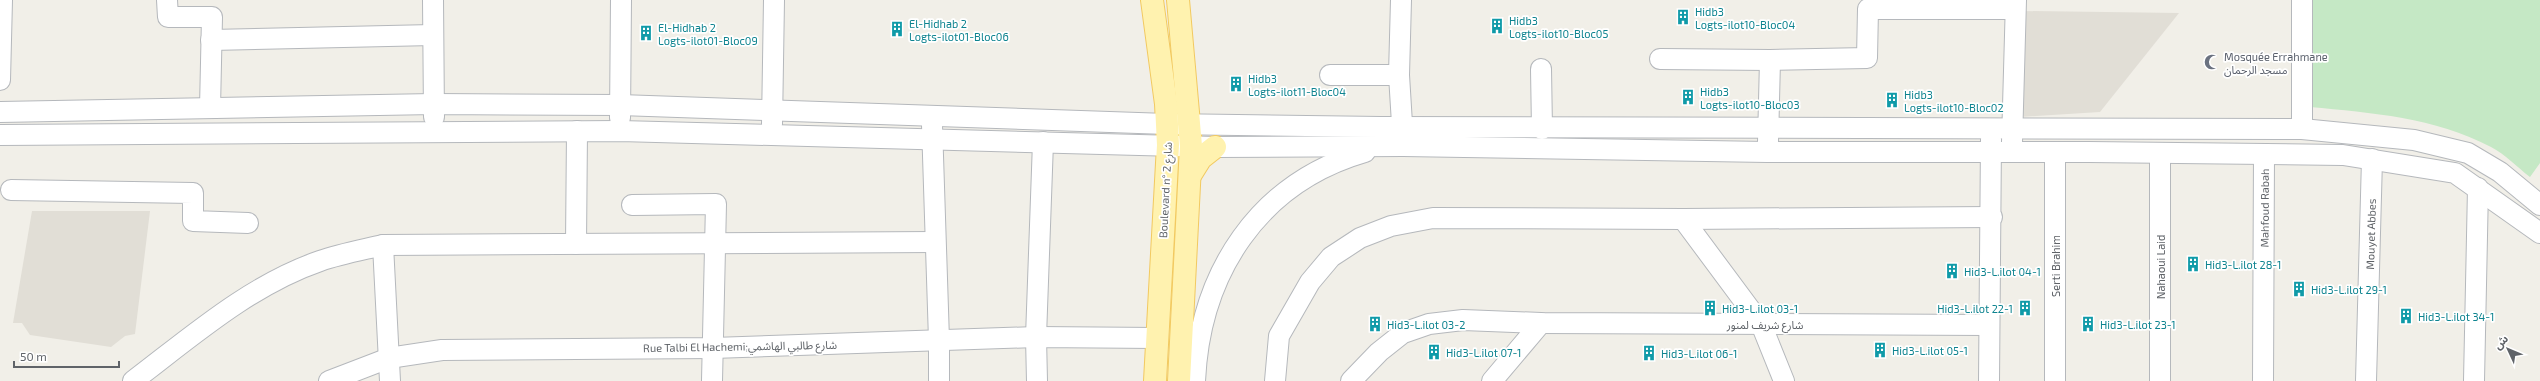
<svg xmlns="http://www.w3.org/2000/svg" width="2540" height="381" font-family="'Exo 2','Noto Sans Arabic',sans-serif">
	<style>
		.education { fill: #e1ded6 }
		.garden { fill: #c5e8c5 }
		.lines { fill: none; stroke-linecap: round; stroke-linejoin: round }
		.minor-casing { stroke: #b5b8bc; stroke-width: 22 }
		.major-casing { stroke: #f2c960; stroke-width: 24 }
		.minor { stroke: #fff; stroke-width: 20 }
		.major { stroke: #fff2af; stroke-width: 22 }
		.labels { text-anchor: middle; dominant-baseline: central; stroke-width: 3.5; stroke-linejoin: round; paint-order: stroke }
		.culture-label { font-size: 11px; fill: #0d838f; stroke: #fff; text-anchor: start }
		.worship-label { font-size: 11px; fill: #5b616d; stroke: #fff; text-anchor: start }
		.street-label { font-size: 11px; fill: #5f6368; stroke: #fff }
	</style>
	<rect width="100%" height="100%" fill="#f1efe8"/>
	<!-- education -->
	<g class="education">
		<path d="M2023,11L2179,13L2100,112L2019,117Z"/>
		<path d="M32,211H150L135,334L125,336L111,347L30,335L22,323H13Z"/>
	</g>
	<!-- garden -->
	<path class="garden" d="M2312,0H2540V163L2530,177C2517,167 2505,154 2491,147C2434,117 2372,113 2310,107Z"/>
	<g class="lines">
		<defs>
			<g id="minor">
				<path d="M167,0L168,17H212L210,108"/>
				<path d="M433,0L434,117"/>
				<path d="M1401,0L1399,75L1403,140"/>
				<path d="M2302,0V129"/>
				<path d="M211,40L433,35"/>
				<path d="M1660,59L1770,60L1867,58L1868,9H2015"/>
				<path d="M1541,69L1542,129"/>
				<path d="M1330,75H1399"/>
				<path d="M0,80L2,0"/>
				<path d="M0,112L434,104L620,105L1167,124L1381,127L2302,129L2414,140L2468,153L2500,172L2540,205"/>
				<path d="M620,118L621,0"/>
				<path d="M772,124L774,0"/>
				<path d="M932,125L939,340V381"/>
				<path d="M0,135L620,131L1215,147L1403,146L1767,152H2089L2343,155L2455,173L2540,233"/>
				<path d="M1768,142L1770,60"/>
				<path d="M2012,142L2016,0"/>
				<path d="M11,190L193,193V221L248,223"/>
				<path d="M632,205L716,204L712,381"/>
				<path d="M1683,219L1761,324L1784,381"/>
				<path d="M576,244L577,131"/>
				<path d="M383,245L390,381"/>
				<path d="M133,381C191,337 250,285 320,261C340,254 362,250 383,245L935,242"/>
				<path d="M329,381L389,358L442,350L713,348L1036,337L1157,338"/>
				<path d="M1037,381L1036,337L1043,142"/>
				<path d="M1195,381C1200,273 1258,183 1365,152"/>
				<path d="M1275,381L1279,336L1310,282L1331,257L1360,238L1391,226L1433,218L1683,219L1992,217"/>
				<path d="M1351,381L1379,352L1403,333L1429,324L1463,320L1541,323L1988,325"/>
				<path d="M1492,381L1541,323"/>
				<path d="M1989,381L1991,139"/>
				<path d="M2055,381V152"/>
				<path d="M2160,381V153"/>
				<path id="s1" d="M2263,381L2264,154"/>
				<path id="s2" d="M2366,381L2372,159"/>
				<path d="M2474,381L2478,188"/>
			</g>
			<g id="major">
				<path d="M1152,0L1166,104L1168,145L1155,381"/>
				<path d="M1178,0L1191,146L1179,381"/>
				<path d="M1191,174L1201,158L1215,147"/>
			</g>
		</defs>
		<!-- minor casing -->
		<use href="#minor" class="minor-casing"/>
		<!-- major casing -->
		<use href="#major" class="major-casing"/>
		<!-- minor -->
		<use href="#minor" class="minor"/>
		<!-- major -->
		<use href="#major" class="major"/>
	</g>
	<!-- icons -->
	<defs>
		<symbol id="building-bare" viewBox="-9 -9 18 18"><path d="M-4-6H4V6H1V3H-1V6H-4ZM-2.5-4.3h1.7v1.8h-1.7ZM.8-4.3h1.7v1.8H.8ZM-2.5-1h1.7V.8h-1.7ZM.8-1h1.7V.8H.8Z" fill="#0f9aa8" stroke="#fff" stroke-width="2.5" paint-order="stroke"/></symbol>
		<symbol id="mosque-bare" viewBox="-9 -9 18 18"><path d="M3.5-4.9A6 6 0 1 0 3.5 4.9A5 5 0 1 1 3.5-4.9Z" fill="#6b7280" stroke="#fff" stroke-width="2.5" paint-order="stroke"/></symbol>
	</defs>
	<g fill-rule="evenodd">
		<use href="#building-bare" x="1672" y="6" width="22" height="22"/>
		<use href="#building-bare" x="1486" y="15" width="22" height="22"/>
		<use href="#building-bare" x="886" y="18" width="22" height="22"/>
		<use href="#building-bare" x="635" y="22" width="22" height="22"/>
		<use href="#mosque-bare" x="2201" y="51" width="22" height="22"/>
		<use href="#building-bare" x="1225" y="73" width="22" height="22"/>
		<use href="#building-bare" x="1677" y="86" width="22" height="22"/>
		<use href="#building-bare" x="1881" y="89" width="22" height="22"/>
		<use href="#building-bare" x="2182" y="253" width="22" height="22"/>
		<use href="#building-bare" x="1941" y="260" width="22" height="22"/>
		<use href="#building-bare" x="2288" y="278" width="22" height="22"/>
		<use href="#building-bare" x="1699" y="297" width="22" height="22"/>
		<use href="#building-bare" x="2014" y="297" width="22" height="22"/>
		<use href="#building-bare" x="2395" y="305" width="22" height="22"/>
		<use href="#building-bare" x="1364" y="313" width="22" height="22"/>
		<use href="#building-bare" x="2077" y="313" width="22" height="22"/>
		<use href="#building-bare" x="1869" y="339" width="22" height="22"/>
		<use href="#building-bare" x="1423" y="341" width="22" height="22"/>
		<use href="#building-bare" x="1638" y="342" width="22" height="22"/>
	</g>
	<g class="labels">
		<!-- culture labels -->
		<g class="culture-label">
			<text x="1695" y="11">Hidb3<tspan x="1695" dy="13">Logts-ilot10-Bloc04</tspan></text>
			<text x="1509" y="20">Hidb3<tspan x="1509" dy="13">Logts-ilot10-Bloc05</tspan></text>
			<text x="909" y="23">El-Hidhab 2<tspan x="909" dy="13">Logts-ilot01-Bloc06</tspan></text>
			<text x="658" y="27">El-Hidhab 2<tspan x="658" dy="13">Logts-ilot01-Bloc09</tspan></text>
			<text x="1248" y="78">Hidb3<tspan x="1248" dy="13">Logts-ilot11-Bloc04</tspan></text>
			<text x="1700" y="91">Hidb3<tspan x="1700" dy="13">Logts-ilot10-Bloc03</tspan></text>
			<text x="1904" y="94">Hidb3<tspan x="1904" dy="13">Logts-ilot10-Bloc02</tspan></text>
			<text x="2205" y="264">Hid3-L.ilot 28-1</text>
			<text x="1964" y="271">Hid3-L.ilot 04-1</text>
			<text x="2311" y="289">Hid3-L.ilot 29-1</text>
			<text x="1722" y="308">Hid3-L.ilot 03-1</text>
			<text x="2013" y="308" text-anchor="end">Hid3-L.ilot 22-1</text>
			<text x="2418" y="316">Hid3-L.ilot 34-1</text>
			<text x="1387" y="324">Hid3-L.ilot 03-2</text>
			<text x="2100" y="324">Hid3-L.ilot 23-1</text>
			<text x="1892" y="350">Hid3-L.ilot 05-1</text>
			<text x="1446" y="352">Hid3-L.ilot 07-1</text>
			<text x="1661" y="353">Hid3-L.ilot 06-1</text>
		</g>
		<!-- worship labels -->
		<g class="worship-label">
			<text x="2224" y="56">Mosquée Errahmane<tspan x="2224" dy="13">مسجد الرحمان</tspan></text>
		</g>
		<!-- street labels -->
		<g class="street-label">
			<text transform="translate(1165 190) rotate(-87)">Boulevard n° شارع 2</text>
			<text stroke="none"><textPath href="#s1" startOffset="173">Mahfoud Rabah</textPath></text>
			<text stroke="none"><textPath href="#s2" startOffset="147">Mouyet Abbes</textPath></text>
			<text transform="translate(2055 266) rotate(-90)">Serti Brahim</text>
			<text transform="translate(2160 267) rotate(-90)">Nahaoui Laid</text>
			<text x="1765" y="324">شارع شريف لمنور</text>
			<text transform="translate(740 346) rotate(-1)">Rue Talbi El Hachemi;شارع طالبي الهاشمي</text>
		</g>
	</g>
	<!-- north arrow -->
	<g transform="translate(2508 349) rotate(314)" stroke="#ffffff" stroke-width="3" paint-order="stroke">
	<path d="M0-3L7 15L0 10L-7 15Z" fill="#5f6368"/>
	<text y="-6" font-size="11" font-weight="bold" text-anchor="middle" fill="#5f6368">ش</text>
	</g>
	<!-- scale -->
	<path d="M14 361v6h105v-6" fill="none" stroke="#5f6368" stroke-width="2"/>
	<text x="20" y="361" font-size="12" fill="#5f6368" stroke="#ffffff" stroke-width="3" paint-order="stroke">50 m</text>
</svg>
